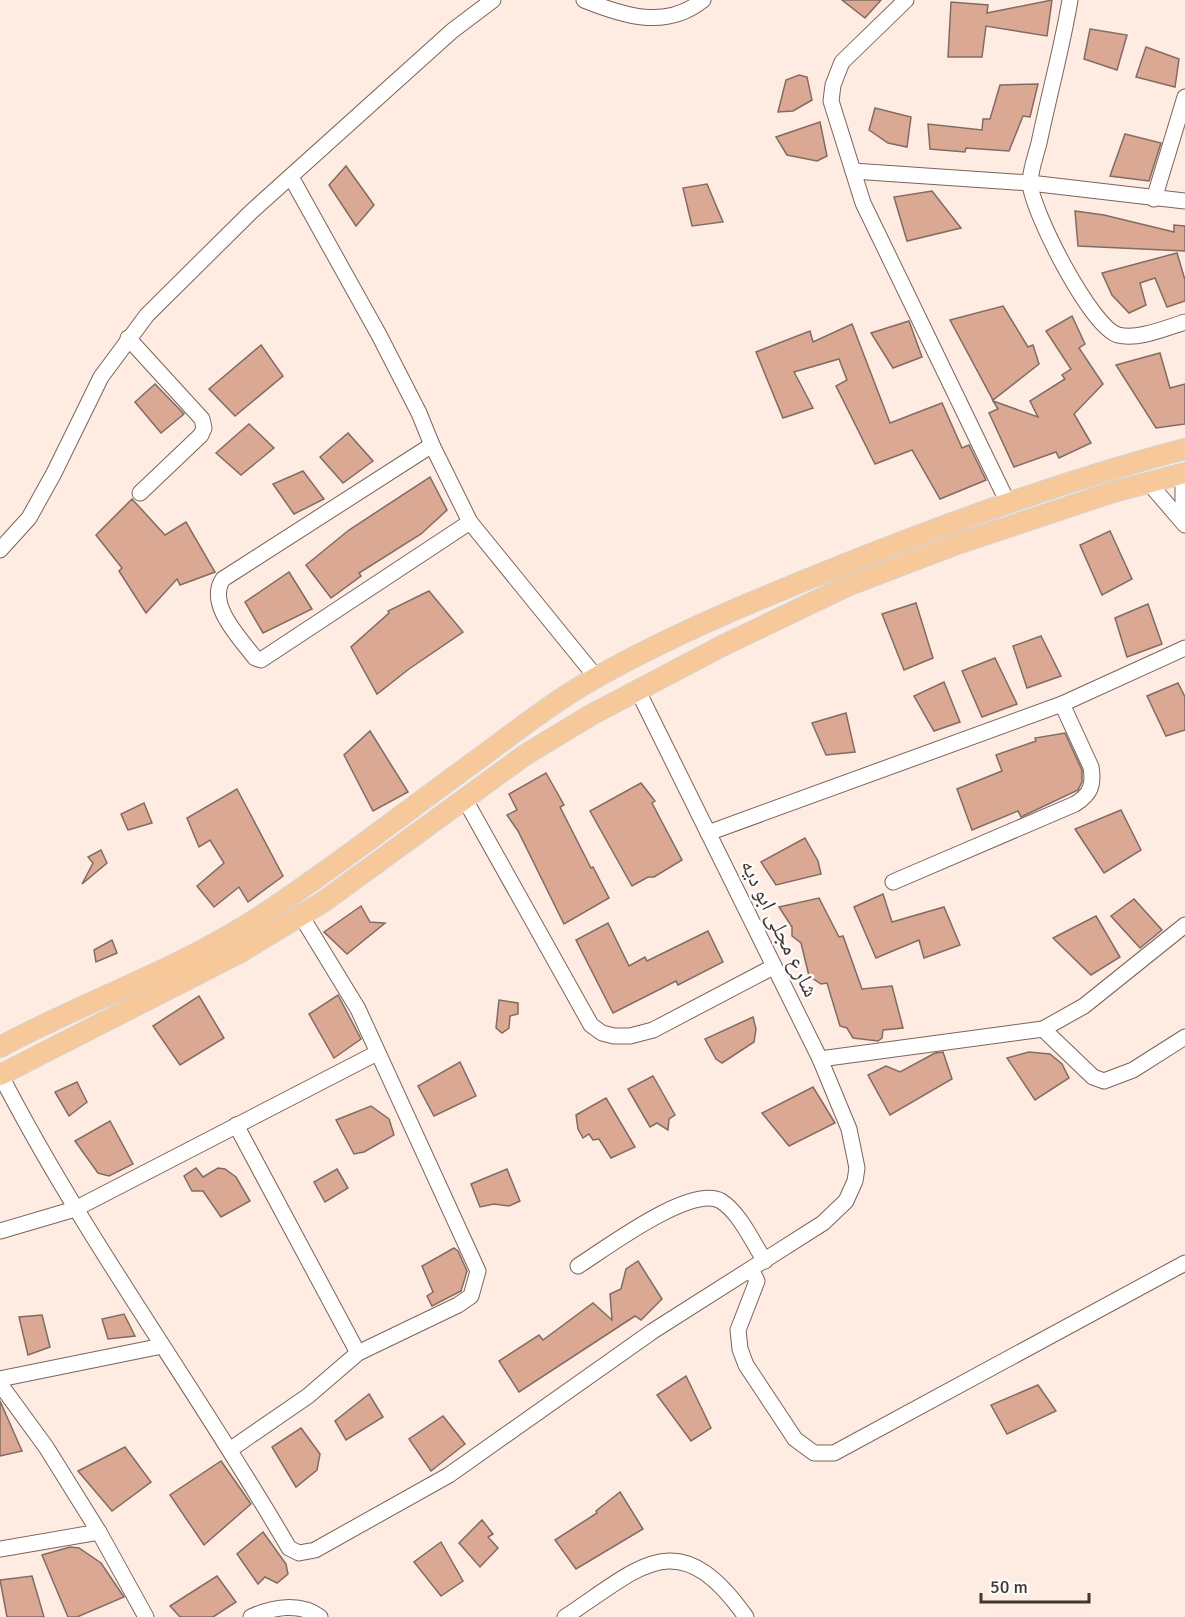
<svg xmlns="http://www.w3.org/2000/svg" width="1185" height="1617" font-family="Signika,'Noto Naskh Arabic',sans-serif">
	<style>
		.building { fill: #dba893; stroke: #816c63; stroke-width: 1.5 }
		.lines { fill: none; stroke-linecap: round; stroke-linejoin: round }
		.minor-casing { stroke: #7a655b; stroke-width: 17 }
		.major-casing { stroke: #d5d3d2; stroke-width: 22 }
		.minor { stroke: #fff; stroke-width: 15 }
		.major { stroke: #f7c89a; stroke-width: 20 }
		.labels { text-anchor: middle; dominant-baseline: central; stroke-width: 5; stroke-linejoin: round; paint-order: stroke }
		.street-label { font-size: 22px; fill: #403632; stroke: #fcfcfc }
	</style>
	<rect width="100%" height="100%" fill="#feebe1"/>
	<!-- building -->
	<g class="building">
		<path d="M842,0H881L865,18Z"/>
		<path d="M1052,0L1047,36L986,26L982,57H948L951,2L988,5L987,13Z"/>
		<path d="M1090,29L1127,35L1117,70L1084,59Z"/>
		<path d="M1146,47L1179,59L1175,87L1136,77Z"/>
		<path d="M799,75L807,77L812,100L793,111L778,112L786,80Z"/>
		<path d="M1038,84L1030,117L1023,116L1009,151L966,148L965,152L930,149L928,124L982,130L983,119H990L1000,85Z"/>
		<path d="M875,108L911,117L907,147L888,143L869,130Z"/>
		<path d="M820,122L827,156L817,161L787,155L776,137Z"/>
		<path d="M1125,134L1161,143L1149,181L1110,176Z"/>
		<path d="M346,166L374,205L356,226L329,185Z"/>
		<path d="M707,184L723,222L692,226L683,188Z"/>
		<path d="M932,191L961,228L907,241L894,197Z"/>
		<path d="M1075,211L1104,215L1174,232V225L1185,226V251L1078,246Z"/>
		<path d="M1177,253L1185,280V301L1167,307L1155,278L1140,283L1146,305L1129,313L1112,295L1102,273Z"/>
		<path d="M1003,306L1028,347L1033,345L1039,364L993,400L950,320Z"/>
		<path d="M1072,316L1085,344L1079,348L1103,384L1074,414L1091,443L1059,458L1056,452L1014,467L989,413L998,409L993,401L1038,417L1030,401L1065,379L1062,375L1071,369L1046,331Z"/>
		<path d="M909,321L922,357L893,368L871,333Z"/>
		<path d="M852,324L890,423L942,403L962,448L969,445L986,480L940,499L912,450L875,464L836,386L847,380L839,359L794,372L813,408L783,418L756,352L810,331L813,342Z"/>
		<path d="M261,345L283,376L235,416L209,389Z"/>
		<path d="M1160,353L1170,388L1185,384V424L1156,428L1116,365Z"/>
		<path d="M155,384L184,414L161,433L135,402Z"/>
		<path d="M249,424L274,448L241,475L216,453Z"/>
		<path d="M348,433L373,461L343,483L320,457Z"/>
		<path d="M303,471L324,499L294,514L273,484Z"/>
		<path d="M430,477L447,510L421,534L359,573L361,576L331,598L306,565L349,530Z"/>
		<path d="M132,499L165,535L186,522L215,572L180,585L177,579L146,613L119,571L122,568L96,535Z"/>
		<path d="M1110,531L1132,579L1102,595L1080,545Z"/>
		<path d="M289,572L312,609L263,633L245,602Z"/>
		<path d="M429,591L463,632L409,669L377,694L351,647L389,613L388,611Z"/>
		<path d="M916,603L933,658L904,670L882,614Z"/>
		<path d="M1148,604L1162,644L1127,657L1115,618Z"/>
		<path d="M1041,636L1061,676L1027,688L1013,646Z"/>
		<path d="M995,658L1017,704L982,717L962,671Z"/>
		<path d="M944,682L960,722L934,731L914,696Z"/>
		<path d="M1178,683L1185,697V730L1166,736L1147,696Z"/>
		<path d="M846,713L855,752L826,755L812,723Z"/>
		<path d="M370,731L408,792L373,811L344,755Z"/>
		<path d="M1065,733L1082,770V782L1078,790L1021,817L1018,811L972,830L957,789L1002,771L996,755L1036,741L1035,738Z"/>
		<path d="M546,773L564,805L560,807L591,868L593,867L609,898L564,924L518,831L507,815L517,810L509,794Z"/>
		<path d="M641,783L655,801L652,803L682,860L654,877H648L632,886L590,811Z"/>
		<path d="M237,789L283,876L248,902L239,887L214,907L197,886L224,863L210,840L199,847L187,818Z"/>
		<path d="M144,803L152,823L128,830L121,814Z"/>
		<path d="M1121,810L1141,850L1104,873L1075,829Z"/>
		<path d="M805,838L818,861L821,874L776,885L761,862Z"/>
		<path d="M101,850L107,863L82,884L93,863L88,857Z"/>
		<path d="M883,894L892,922L944,907L960,945L924,958L919,940L876,958L854,907Z"/>
		<path d="M819,898L839,937L843,936L862,989L892,986L903,1028L883,1030L882,1038L878,1041L853,1038L847,1028L840,1026L827,983L821,984L809,976L801,943L792,936V927L779,907Z"/>
		<path d="M1134,899L1162,930L1140,948L1111,916Z"/>
		<path d="M361,906L370,922L385,923L347,954L324,932Z"/>
		<path d="M1096,916L1120,957L1091,975L1053,938Z"/>
		<path d="M608,923L629,966L645,957L647,961L708,931L723,962L678,985L676,981L613,1013L576,940Z"/>
		<path d="M112,940L117,953L96,962L94,950Z"/>
		<path d="M338,995L361,1039L334,1058L309,1014Z"/>
		<path d="M199,996L224,1038L180,1065L153,1026Z"/>
		<path d="M499,1000L518,1003V1014L510,1016L509,1028L502,1033L496,1028Z"/>
		<path d="M753,1017L756,1029L754,1042L722,1063L716,1059L705,1039Z"/>
		<path d="M943,1052L952,1079L890,1115L868,1075L886,1066L900,1072L935,1053Z"/>
		<path d="M1029,1052L1050,1054L1062,1064L1069,1078L1035,1100L1007,1058Z"/>
		<path d="M460,1062L476,1096L434,1116L418,1086Z"/>
		<path d="M653,1076L675,1115L669,1119L668,1130L657,1123L650,1127L628,1089Z"/>
		<path d="M77,1082L87,1102L69,1116L55,1092Z"/>
		<path d="M813,1087L835,1123L789,1146L762,1113Z"/>
		<path d="M606,1098L635,1147L611,1158L599,1139L593,1140L589,1134L583,1138L578,1129L576,1115Z"/>
		<path d="M371,1106L389,1119L394,1135L364,1152L354,1154L336,1120Z"/>
		<path d="M110,1121L133,1164L109,1176L98,1173L75,1141Z"/>
		<path d="M196,1168L203,1177L218,1168L225,1169L236,1177L250,1201L221,1217L203,1191H192L184,1176Z"/>
		<path d="M337,1169L348,1188L325,1202L314,1182Z"/>
		<path d="M507,1169L520,1201L509,1206L494,1204L480,1207L471,1184Z"/>
		<path d="M454,1248L458,1251L467,1271L461,1291L432,1306L427,1296L433,1292L422,1266Z"/>
		<path d="M638,1261L662,1299L641,1320L635,1316L519,1392L499,1361L539,1335L543,1340L593,1303L612,1320L610,1294L621,1289L626,1269Z"/>
		<path d="M124,1314L135,1336L108,1339L102,1319Z"/>
		<path d="M42,1315L50,1347L28,1355L19,1317Z"/>
		<path d="M686,1376L711,1428L691,1441L657,1395Z"/>
		<path d="M1038,1385L1056,1411L1007,1434L991,1405Z"/>
		<path d="M369,1394L383,1417L346,1440L335,1421Z"/>
		<path d="M0,1401L22,1451L0,1456Z"/>
		<path d="M443,1416L465,1444L431,1471L409,1439Z"/>
		<path d="M301,1428L320,1454L317,1470L296,1487L272,1447Z"/>
		<path d="M125,1447L151,1482L112,1511L78,1471Z"/>
		<path d="M221,1461L251,1504L204,1545L170,1495Z"/>
		<path d="M620,1492L643,1529L576,1569L555,1540L597,1513L596,1511Z"/>
		<path d="M482,1520L493,1534L488,1537L498,1548L480,1567L459,1543Z"/>
		<path d="M263,1532L286,1564L288,1574L277,1583L265,1577L258,1584L237,1554Z"/>
		<path d="M441,1542L463,1581L441,1596L414,1562Z"/>
		<path d="M70,1547L79,1548L101,1563L124,1597L77,1617H68L42,1555Z"/>
		<path d="M32,1576L44,1617H7L0,1580Z"/>
		<path d="M217,1576L236,1602L213,1617H180L170,1606Z"/>
	</g>
	<g class="lines">
		<defs>
			<g id="minor">
				<path d="M584,0C624,16 666,30 703,0"/>
				<path d="M906,0L842,62L833,85L831,101L863,203L1008,503"/>
				<path d="M1070,0C1062,48 1049,95 1039,143C1036,155 1030,171 1030,183C1032,212 1091,327 1118,335C1138,340 1166,328 1185,322"/>
				<path d="M853,171L1030,183L1185,201"/>
				<path d="M291,177L379,335L419,413L432,445L470,522L596,677"/>
				<path d="M1154,199L1185,97"/>
				<path d="M128,338L202,419L204,428L201,435L140,493"/>
				<path d="M432,445L223,579C206,604 240,638 255,658L261,660L470,522"/>
				<path d="M1183,474V521"/>
				<path d="M1148,482L1185,525"/>
				<path d="M0,550L29,518L54,473L101,377L147,315L251,212L452,31L493,0"/>
				<path d="M464,798L591,1025L602,1033L614,1036H630L653,1030L773,967"/>
				<path d="M708,833L1062,704L1185,648"/>
				<path d="M893,882L1075,804C1091,794 1094,785 1091,767L1062,704"/>
				<path d="M1043,1029L1093,1077L1104,1081L1133,1070L1185,1037"/>
				<path d="M820,1059L1043,1029L1084,1006L1185,925"/>
				<path d="M0,1074C85,1239 196,1388 289,1548L299,1553L315,1550L449,1475L653,1331L823,1223L846,1201L855,1181L857,1168L849,1129L820,1059L638,691"/>
				<path d="M236,1125L358,1353"/>
				<path d="M0,1231L75,1209L377,1053"/>
				<path d="M578,1266C605,1249 691,1184 721,1201C740,1213 753,1243 765,1261"/>
				<path d="M751,1269L757,1281L738,1330L740,1349L746,1365L795,1439L814,1453H834L1185,1263"/>
				<path d="M0,1379L162,1346"/>
				<path d="M0,1384L46,1447L99,1532L146,1617"/>
				<path d="M231,1449L308,1396L358,1353L458,1305L471,1296L478,1271L358,1009L300,914"/>
				<path d="M0,1549L99,1532"/>
				<path d="M251,1617C272,1607 300,1602 320,1617"/>
				<path d="M565,1617C641,1567 678,1521 746,1617"/>
			</g>
			<g id="major">
				<path d="M0,1047C87,1000 181,969 264,914C338,865 409,809 481,757C519,729 557,699 597,677C677,632 763,597 848,563C958,519 1070,479 1185,449"/>
				<path d="M0,1075L239,953L323,902L525,755L591,715L722,646L847,586L957,544L1113,492L1185,473"/>
			</g>
		</defs>
		<!-- minor casing -->
		<use href="#minor" class="minor-casing"/>
		<!-- major casing -->
		<use href="#major" class="major-casing"/>
		<!-- minor -->
		<use href="#minor" class="minor"/>
		<!-- major -->
		<use href="#major" class="major"/>
	</g>
	<g class="labels">
		<!-- street labels -->
		<g class="street-label">
			<text transform="translate(780 928) rotate(64)">شارع مجلى ابو ديه</text>
		</g>
	</g>
	<!-- scale -->
	<path d="M981 1593v9h108v-9" fill="none" stroke="#403632" stroke-width="3"/>
	<text x="990" y="1593" font-size="18" fill="#403632" stroke="#fcfcfc" stroke-width="4.5" paint-order="stroke">50 m</text>
</svg>
